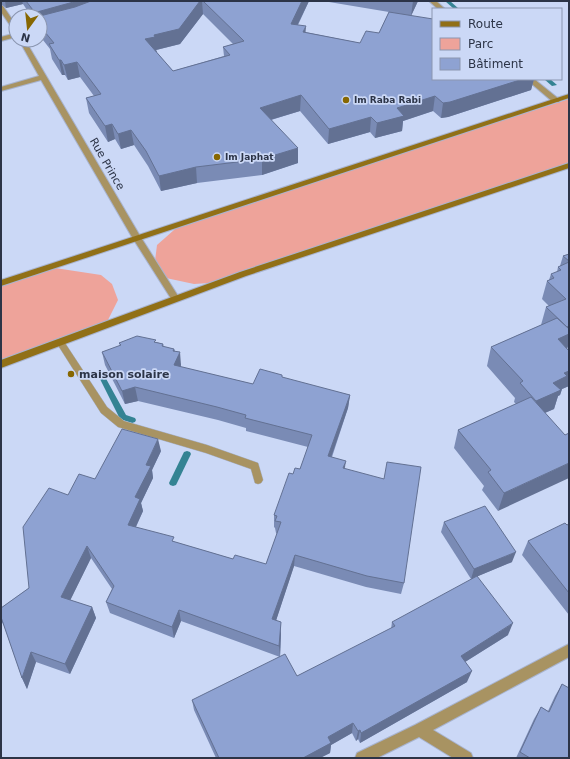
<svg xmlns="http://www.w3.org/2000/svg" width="570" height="759" font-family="'DejaVu Sans',sans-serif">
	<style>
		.green { fill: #eea39a }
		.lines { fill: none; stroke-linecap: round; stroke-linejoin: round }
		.stream { fill: #348393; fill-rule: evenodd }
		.lane-casing { stroke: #a8b4d0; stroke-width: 1 }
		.street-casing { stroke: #a8b4d0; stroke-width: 2 }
		.secondary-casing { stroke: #a8b4d0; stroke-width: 2 }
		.lane { fill: #a89362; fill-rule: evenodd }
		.street { fill: #a89362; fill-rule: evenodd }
		.secondary { fill: #917017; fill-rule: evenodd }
		.wall { fill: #7a8bb5; fill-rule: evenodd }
		.shaded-wall { fill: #637193 }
		.building { fill: #8ea2d2; stroke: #637193 }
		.poi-dot { fill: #876701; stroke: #cbd8f6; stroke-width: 1.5 }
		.labels { text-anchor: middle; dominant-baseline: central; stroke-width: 3.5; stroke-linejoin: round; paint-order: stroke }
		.far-poi-label { font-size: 9px; font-weight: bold; fill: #2c3447; stroke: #cbd8f6; text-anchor: start }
		.street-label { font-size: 11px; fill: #2c3447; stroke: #cbd8f6 }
		.poi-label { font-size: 11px; font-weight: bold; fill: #2c3447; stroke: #cbd8f6; text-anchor: start }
	</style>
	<rect width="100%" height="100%" fill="#cbd8f6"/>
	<!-- green -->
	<g class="green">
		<path d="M569,99V164L243,274L209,283L194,284L166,278L155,261L157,245L183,222Z"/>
		<path d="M55,268L101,275L112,284L118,300L107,322L1,362V283Z"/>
	</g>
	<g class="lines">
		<!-- stream -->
		<g class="stream">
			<path d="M445,1H450L459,9H454Z"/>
			<path d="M544,79H550L557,85L552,86Z"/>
			<path d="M102,374L104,375L126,415L135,418L136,420L135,422L132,423L120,419L99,377L100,375Z"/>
			<path d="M187,451L190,452L191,454L177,483L176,485L173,486L170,485L169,483L183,454L184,452Z"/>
		</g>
		<defs>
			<path id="lane" d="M60,339L63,340L107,407L124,421L207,445L258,463L263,480L261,483L258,484L255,483L251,469L206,453L118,427L101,413L56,342Z"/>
			<g id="street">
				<path d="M429,1H436L445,9H438Z"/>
				<path d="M1,5L3,6L16,25V32L14,31L1,12Z"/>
				<path d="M16,33V37L1,41V37Z"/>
				<path d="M19,40H25L140,236L178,296L180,298L178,300H172L132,237L41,80L1,91V87L39,76Z"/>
				<path d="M526,79H534L560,100L559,102H553Z"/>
				<path d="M569,644V657L433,730L471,753L473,758H453L419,737L377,758H355L357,753L415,725Z"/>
			</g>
			<g id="secondary">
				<path d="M569,94V98L1,286V280Z"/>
				<path d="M569,163V168L246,276L1,368V360L240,272Z"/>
			</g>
		</defs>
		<!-- lane casing -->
		<use href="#lane" class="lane-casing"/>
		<!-- street casing -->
		<use href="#street" class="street-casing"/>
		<!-- secondary casing -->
		<use href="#secondary" class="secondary-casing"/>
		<!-- lane -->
		<use href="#lane" class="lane"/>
		<!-- street -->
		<use href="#street" class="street"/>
		<!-- secondary -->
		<use href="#secondary" class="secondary"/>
	</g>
	<!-- wall -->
	<g class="wall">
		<path d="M1,1H309L298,25L305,32L360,43L379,33L389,12L323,1H418L411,16L433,79H534L531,90L448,117L441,118L433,111L403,121L402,131L375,138L370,132L328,144L300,111L271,120L298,163L262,175L197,183L161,191L148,166L134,145L121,149L115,139L108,142L89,113L86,98L94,96L80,77L68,80L65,75H62L52,59L50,49L43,40L40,28V16H31L23,4L6,8L1,4ZM203,14L233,44L223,47L224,56L173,71L156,52H157L156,50L180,44Z"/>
		<path d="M569,254V343L567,349L569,351V386L562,389L560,395L558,396L554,409L545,413L498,511L482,490L484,486L454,448L458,430L516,404L514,402L515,398L487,366L491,347L541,325L546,307L549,306L542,299L547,281L549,280L551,274L557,272L558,267L560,266L563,256Z"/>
		<path d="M156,342L163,344L164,347L174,349L175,351L181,365V367L253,384L282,375V378L350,395L348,408L332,457L345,469L404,583L401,594L366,587L294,566L276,620L281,633L280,657L181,621L174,638L110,613L106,602L112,589L91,558L70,600L92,607L96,618L70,674L36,662L27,689L22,678L3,623L1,624V608L29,588L68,495L95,479L161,451L152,470L153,478L141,503L143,511L136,527L175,542L233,559L266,564L277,534L276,533L275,528L274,527V515L293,474L300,469L308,447L246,431V428L218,420L138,401L125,404L105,365L102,352L120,346L119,343Z"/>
		<path d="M444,522L512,562L471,579L441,532Z"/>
		<path d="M569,524V615L522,555L528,541Z"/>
		<path d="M392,622L508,635L465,662L467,682L360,743L358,739L356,741L352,733L331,745L330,753L320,758H216L194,710L192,700L297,676L391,629Z"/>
		<path d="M562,684L569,758H516L534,719L541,707L548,711L555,696Z"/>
	</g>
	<!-- shaded-wall -->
	<g class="shaded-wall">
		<path d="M5,1H22L23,4L6,8Z"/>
		<path d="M77,1H100L40,16H36V14L37,12Z"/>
		<path d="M200,1H202L203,14L180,44L156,50L157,52L147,54L145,39L154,35Z"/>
		<path d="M302,1H309L291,38V24Z"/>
		<path d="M413,1H418L411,16Z"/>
		<path d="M306,26L305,40L303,32Z"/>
		<path d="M59,60H61L65,75H62Z"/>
		<path d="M77,62L80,77L68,80L64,65Z"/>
		<path d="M523,79H534L531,90L448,117L441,118L443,103Z"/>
		<path d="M301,95L300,111L260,123V108Z"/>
		<path d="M435,96L433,111L403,121L402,131L375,138L377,123L397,108Z"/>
		<path d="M371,117L370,132L328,144L329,129Z"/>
		<path d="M112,124L115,139L108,142L105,126Z"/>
		<path d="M131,130L134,145L121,149L118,134Z"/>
		<path d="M298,148V163L262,175V159Z"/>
		<path d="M196,167L197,183L161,191L159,176Z"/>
		<path d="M569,326V343L566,352L558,339L566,327Z"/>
		<path d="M174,349L176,360L180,352L181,365L175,379L173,351Z"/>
		<path d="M569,369V386L562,389L560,395L558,396L554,409L530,419L536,401L553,383Z"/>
		<path d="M135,387L138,401L125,404L122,391Z"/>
		<path d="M350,395L348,408L327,469L328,456Z"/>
		<path d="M158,439L161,451L152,470L153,478L141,503L143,511L131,537L128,525L135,497L146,465Z"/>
		<path d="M346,461L344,473L343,468Z"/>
		<path d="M569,463V478L498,511L504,493Z"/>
		<path d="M87,546L91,558L66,609L61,597Z"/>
		<path d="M516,552L512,562L471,579L474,569Z"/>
		<path d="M295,555L294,566L273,630L272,619Z"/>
		<path d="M92,607L96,618L70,674L65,664Z"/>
		<path d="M179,610L181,621L174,638L172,627Z"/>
		<path d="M281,622V633L280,657L279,646Z"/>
		<path d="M513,623L508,635L457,667L461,656Z"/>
		<path d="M31,652L36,662L27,689L22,678Z"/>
		<path d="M472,671L467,682L360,743L361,733Z"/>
		<path d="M353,723L352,733L331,745L330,753L320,758H303L328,737Z"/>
		<path d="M360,730L358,739L356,741L358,731Z"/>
	</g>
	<!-- building -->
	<g class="building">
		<path d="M26,1H77L37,12L36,14Z"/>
		<path d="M91,1H200L179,29L154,35L155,37L145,39L173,71L230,55L223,47L244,41L203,1H302L291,24L306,26L303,32L360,43L366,31L379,33L389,12L433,19V79H523L450,102L443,103L435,96L397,108L404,116L377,123L371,117L329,129L301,95L260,108L298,148L262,159L196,167L159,176L146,151L131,130L118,134L112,124L105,126L86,98L101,94L77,62L64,65L61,60H59L49,44L54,43L40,26V25L44,24L40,19V16L75,7Z"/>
		<path d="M569,254V261L563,256Z"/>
		<path d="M569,262V326L567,327L546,307L566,299L547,281L554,278L551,274L561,270L558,267Z"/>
		<path d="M557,318L569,329V334L558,339L569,351V371L564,373L567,376L553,383L561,390L536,401L520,383L523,381L491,347Z"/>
		<path d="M137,336L156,340L154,342L163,344L162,346L174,349L173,351L180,352L174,365L253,384L260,369L282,375V377L350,395L328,456L346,461L343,468L384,479L387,462L421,467L404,583L367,576L295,555L272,619L281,622L279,646L179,610L172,627L106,602L114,586L87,546L61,597L92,607L65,664L31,652L22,678L1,617V608L29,588L23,527L49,488L68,495L79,474L95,479L122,429L158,439L146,465L151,466L135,497L140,499L128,525L174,537L172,541L233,559L235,555L266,564L281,522L275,521L277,516L274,515L289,473L293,474L295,468L300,469L312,435L245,418L246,415L217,407L135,387L122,391L102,352L121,345L119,343Z"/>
		<path d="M531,397L565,435L569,433V463L504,493L488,472L491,470L458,430Z"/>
		<path d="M485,506L516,552L474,569L444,522Z"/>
		<path d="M565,523L567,525L569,524V593L528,541Z"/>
		<path d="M477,576L513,623L461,656L472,671L361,733L360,730L358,731L353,723L328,737L331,743L303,758H219L192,700L285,654L297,676L395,626L392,622Z"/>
		<path d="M562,684L569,688V758H530L520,752L541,707L549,712Z"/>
	</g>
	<!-- markers -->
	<g class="poi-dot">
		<circle cx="346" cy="100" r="4"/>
		<circle cx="217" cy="157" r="4"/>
		<circle cx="71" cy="374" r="4"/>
	</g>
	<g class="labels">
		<!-- far-poi labels -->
		<g class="far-poi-label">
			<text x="354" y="100">Im Raba Rabi</text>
			<text x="225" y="157">Im Japhat</text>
		</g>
		<!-- street labels -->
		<g class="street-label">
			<text transform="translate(107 164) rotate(60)">Rue Prince</text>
		</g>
		<!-- poi labels -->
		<g class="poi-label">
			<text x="79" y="374">maison solaire</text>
		</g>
	</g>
	<!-- border -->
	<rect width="570" height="759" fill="none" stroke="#2c3447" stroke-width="4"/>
	<!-- legend -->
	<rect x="432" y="8" width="130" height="72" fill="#cbd8f6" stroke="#8b96b0"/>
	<rect x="440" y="21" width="20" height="6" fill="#917017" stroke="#8b96b0"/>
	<text x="468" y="28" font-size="12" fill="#2c3447">Route</text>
	<rect x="440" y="38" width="20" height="12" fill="#eea39a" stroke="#8b96b0"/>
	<text x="468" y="48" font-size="12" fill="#2c3447">Parc</text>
	<rect x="440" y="58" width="20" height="12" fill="#8ea2d2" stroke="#8b96b0"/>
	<text x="468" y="68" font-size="12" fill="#2c3447">Bâtiment</text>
	<!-- north arrow -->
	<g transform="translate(28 28) rotate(195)"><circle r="19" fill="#cbd8f6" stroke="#8b96b0"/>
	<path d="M0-3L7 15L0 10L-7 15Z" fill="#876701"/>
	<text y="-6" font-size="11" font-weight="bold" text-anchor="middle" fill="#2c3447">N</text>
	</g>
</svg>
